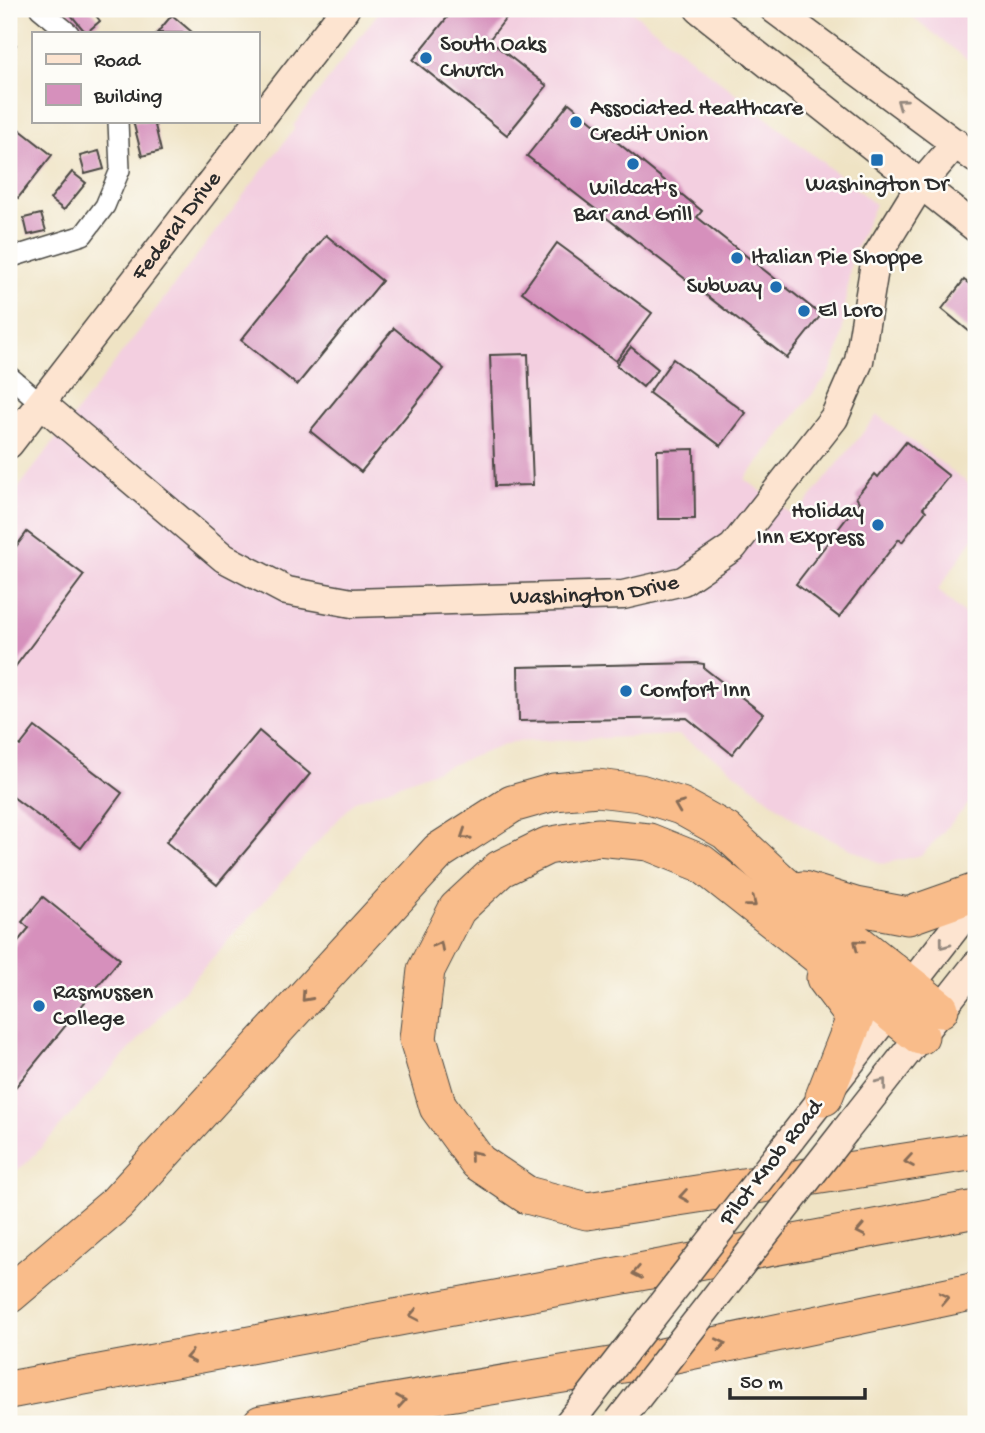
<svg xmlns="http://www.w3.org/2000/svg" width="985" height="1433" font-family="'Gochi Hand',sans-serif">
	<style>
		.built { fill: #f3cfe0 }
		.building { fill: #d690bc }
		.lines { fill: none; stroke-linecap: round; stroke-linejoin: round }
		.street-casing { stroke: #484742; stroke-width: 22 }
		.secondary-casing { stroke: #484742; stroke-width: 31 }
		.highway-casing { stroke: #484742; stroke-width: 39 }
		.street { stroke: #fff; stroke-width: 19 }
		.secondary { stroke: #fde4d0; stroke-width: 28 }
		.highway { stroke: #f9bc8a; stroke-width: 37 }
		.secondary-bridge-casing { stroke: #484742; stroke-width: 31; stroke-linecap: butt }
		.secondary-bridge { stroke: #fde4d0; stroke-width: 28 }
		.oneway { stroke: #94887e }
		.oneway2 { stroke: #886c56 }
		.poi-dot { fill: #1f6fb2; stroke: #fdfcf7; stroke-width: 2.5 }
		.labels { text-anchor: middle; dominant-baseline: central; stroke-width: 5; stroke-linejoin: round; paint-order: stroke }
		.poi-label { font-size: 23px; fill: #2b2b2b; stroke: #fdfcf7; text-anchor: start }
		.street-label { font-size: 23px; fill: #2b2b2b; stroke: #fdfcf7 }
	</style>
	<rect width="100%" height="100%" fill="#fdfcf7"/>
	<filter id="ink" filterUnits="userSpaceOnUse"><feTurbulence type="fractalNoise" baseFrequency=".0143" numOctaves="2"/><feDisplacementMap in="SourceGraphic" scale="14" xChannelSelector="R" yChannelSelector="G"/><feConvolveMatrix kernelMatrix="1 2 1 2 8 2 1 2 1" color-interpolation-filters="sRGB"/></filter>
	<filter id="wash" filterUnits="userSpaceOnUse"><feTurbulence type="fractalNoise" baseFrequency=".00686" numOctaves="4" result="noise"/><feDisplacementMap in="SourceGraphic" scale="28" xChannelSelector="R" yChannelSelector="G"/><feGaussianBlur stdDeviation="1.57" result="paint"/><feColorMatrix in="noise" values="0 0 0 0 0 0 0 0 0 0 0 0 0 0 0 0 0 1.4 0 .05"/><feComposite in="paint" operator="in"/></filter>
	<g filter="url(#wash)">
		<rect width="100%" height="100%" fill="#efe3c4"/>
		<!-- built -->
		<g class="built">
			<path d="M381,9H629L875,204L851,260L841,343L830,372L745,479L795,517L877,415L976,489V534L938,590L976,625V796L922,855L882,864L803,826L720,761L678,735L512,742L355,801L28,1162L9,1176V500L295,128L293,126Z"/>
			<path d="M902,9H976V66Z"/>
		</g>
		<g id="blocks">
			<!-- building -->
			<g class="building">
				<path d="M66,9H91L100,21L86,33Z"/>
				<path d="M454,9H513L489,40L547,86L507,135L413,60Z"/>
				<path d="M172,15L193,33H157Z"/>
				<path d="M9,39L16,45L9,54Z"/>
				<path d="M569,103L702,211L697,217L821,315L787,358L527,156Z"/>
				<path d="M133,121H154L161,151L142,156Z"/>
				<path d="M15,126L52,155L18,198L9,191V135Z"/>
				<path d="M99,151L104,169L85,174L80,156Z"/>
				<path d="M72,172L86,183L64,210L50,199Z"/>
				<path d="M41,214L46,231L28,235L24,218Z"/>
				<path d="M326,235L382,281L297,385L241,340Z"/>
				<path d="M557,243L652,313L616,361L522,292Z"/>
				<path d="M964,280L976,289V337L942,309Z"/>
				<path d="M394,328L444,369L361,472L310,431Z"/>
				<path d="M631,347L658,369L643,387L616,365Z"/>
				<path d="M528,354L533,485L495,486L490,355Z"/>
				<path d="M673,359L746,413L721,446L649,393Z"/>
				<path d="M906,442L949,476L923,508L926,511L902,542L899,539L839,617L796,584L859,502L856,497L875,474L878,477Z"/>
				<path d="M694,449L695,519H658L657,450Z"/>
				<path d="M27,532L84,575L9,675V556Z"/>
				<path d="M697,663L704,664V668L763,714L732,754L687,718L519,721L518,667Z"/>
				<path d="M35,727L122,793L81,848L9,794V738L20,746Z"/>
				<path d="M259,731L310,774L217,885L166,842Z"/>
				<path d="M43,897L120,959L9,1095V966L14,959L9,952L29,928L22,922Z"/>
			</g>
		</g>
	</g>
	<g filter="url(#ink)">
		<use href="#blocks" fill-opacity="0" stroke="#484742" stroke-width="2"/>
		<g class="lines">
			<defs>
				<g id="street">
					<path d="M40,9L69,33"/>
					<path d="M9,258L83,235L105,206L120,170L118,121"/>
					<path d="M9,376L41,403"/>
				</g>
				<g id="secondary">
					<path d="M699,9L976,228"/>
					<path d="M774,9L976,159"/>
					<path id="s1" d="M41,403L224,558L287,591L352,603L623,595L683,581L733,547L834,418L859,361L876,257L921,184L956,143"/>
					<path id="s2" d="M9,444L345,9"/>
					<path d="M845,1131L976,965"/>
					<path d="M790,1140L976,901"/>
					<path d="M568,1424L581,1408"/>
				</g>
				<g id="highway">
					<path d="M803,890L855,906L908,916L976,892"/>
					<path d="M920,1036L701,863L649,842L598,837L547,846L500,869L457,909L426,970L418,1039L438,1107L478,1162L527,1195L587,1211L976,1151"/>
					<path d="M824,1097L855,1018L825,978"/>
					<path d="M9,1295L116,1204L439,851L512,804L554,792L597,788L640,793L681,806L726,831L783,884L940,1009"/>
					<path d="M9,1390L976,1209"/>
					<path d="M261,1424L647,1360L976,1291"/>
				</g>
			</defs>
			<!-- street casing -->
			<use href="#street" class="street-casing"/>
			<!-- secondary casing -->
			<use href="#secondary" class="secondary-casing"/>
			<!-- highway casing -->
			<use href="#highway" class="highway-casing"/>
			<!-- street -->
			<use href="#street" class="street"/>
			<!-- secondary -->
			<use href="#secondary" class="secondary"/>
			<!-- highway -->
			<use href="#highway" class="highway"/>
			<defs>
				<g id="secondary-bridge">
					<path d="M581,1408L790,1140"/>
					<path d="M619,1421L845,1131"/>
				</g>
			</defs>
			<!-- secondary-bridge casing -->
			<use href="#secondary-bridge" class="secondary-bridge-casing"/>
			<!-- secondary-bridge -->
			<use href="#secondary-bridge" class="secondary-bridge"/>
		</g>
		<!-- one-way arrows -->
		<defs><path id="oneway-chevron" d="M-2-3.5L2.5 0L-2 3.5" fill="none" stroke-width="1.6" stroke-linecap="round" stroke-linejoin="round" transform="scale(1.75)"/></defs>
		<g class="oneway">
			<use href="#oneway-chevron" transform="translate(901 103) rotate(-144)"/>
			<use href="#oneway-chevron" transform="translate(944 944) rotate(127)"/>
			<use href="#oneway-chevron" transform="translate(882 1083) rotate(-52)"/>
		</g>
		<g class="oneway2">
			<use href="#oneway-chevron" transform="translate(679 806) rotate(-158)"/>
			<use href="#oneway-chevron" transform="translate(465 835) rotate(147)"/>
			<use href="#oneway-chevron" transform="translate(752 903) rotate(39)"/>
			<use href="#oneway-chevron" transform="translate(858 944) rotate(-141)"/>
			<use href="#oneway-chevron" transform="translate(439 946) rotate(-63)"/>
			<use href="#oneway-chevron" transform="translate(306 997) rotate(132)"/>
			<use href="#oneway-chevron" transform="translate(474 1155) rotate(-129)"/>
			<use href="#oneway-chevron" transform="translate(909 1161) rotate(171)"/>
			<use href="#oneway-chevron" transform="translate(684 1196) rotate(171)"/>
			<use href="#oneway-chevron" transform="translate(861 1231) rotate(169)"/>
			<use href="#oneway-chevron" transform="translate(637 1273) rotate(169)"/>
			<use href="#oneway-chevron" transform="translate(944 1298) rotate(-12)"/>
			<use href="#oneway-chevron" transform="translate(414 1315) rotate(169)"/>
			<use href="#oneway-chevron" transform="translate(721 1344) rotate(-12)"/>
			<use href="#oneway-chevron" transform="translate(190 1357) rotate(169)"/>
			<use href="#oneway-chevron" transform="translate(401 1401) rotate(-10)"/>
		</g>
	</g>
	<!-- markers -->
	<g class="poi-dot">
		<circle cx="426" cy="58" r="7"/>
		<circle cx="576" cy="122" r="7"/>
		<rect x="870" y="153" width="14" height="14" rx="3.5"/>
		<circle cx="633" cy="164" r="7"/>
		<circle cx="737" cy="258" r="7"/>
		<circle cx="776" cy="287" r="7"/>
		<circle cx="804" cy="311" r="7"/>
		<circle cx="878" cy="525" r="7"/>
		<circle cx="626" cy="691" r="7"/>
		<circle cx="39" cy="1006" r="7"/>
	</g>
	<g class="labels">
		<!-- poi labels -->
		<g class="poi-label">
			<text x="440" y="45">South Oaks<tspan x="440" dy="26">Church</tspan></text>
			<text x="590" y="109">Associated Healthcare<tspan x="590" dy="26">Credit Union</tspan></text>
			<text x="877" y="185" text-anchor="middle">Washington Dr</text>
			<text x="633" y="189" text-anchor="middle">Wildcat's<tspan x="633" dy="26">Bar and Grill</tspan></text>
			<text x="751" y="258">Italian Pie Shoppe</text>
			<text x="762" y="287" text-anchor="end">Subway</text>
			<text x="818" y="311">El Loro</text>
			<text x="864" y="512" text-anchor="end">Holiday<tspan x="864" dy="26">Inn Express</tspan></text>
			<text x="640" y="691">Comfort Inn</text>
			<text x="53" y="993">Rasmussen<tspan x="53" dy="26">College</tspan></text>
		</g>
		<!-- street labels -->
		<g class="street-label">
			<text stroke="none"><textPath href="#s2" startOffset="275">Federal Drive</textPath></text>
			<text stroke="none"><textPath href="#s1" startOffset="620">Washington Drive</textPath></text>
			<text transform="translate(772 1163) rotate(-52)">Pilot Knob Road</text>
		</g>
	</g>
	<!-- margin -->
	<rect width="985" height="1433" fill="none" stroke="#fdfcf7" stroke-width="35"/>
	<!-- legend -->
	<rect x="32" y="32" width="228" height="91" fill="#fdfcf7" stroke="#a9a8a5" stroke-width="2"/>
	<rect x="46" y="54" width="35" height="10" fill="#fde4d0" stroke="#a9a8a5" stroke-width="2"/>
	<text x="94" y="66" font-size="21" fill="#2b2b2b">Road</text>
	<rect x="46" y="84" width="35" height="21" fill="#d690bc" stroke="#a9a8a5" stroke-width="2"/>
	<text x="94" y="102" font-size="21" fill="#2b2b2b">Building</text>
	<!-- scale -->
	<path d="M730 1388v10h135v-10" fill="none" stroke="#2b2b2b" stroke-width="3.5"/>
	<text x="740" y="1388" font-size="21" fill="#2b2b2b" stroke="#fdfcf7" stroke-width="5" paint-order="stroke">50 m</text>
</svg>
